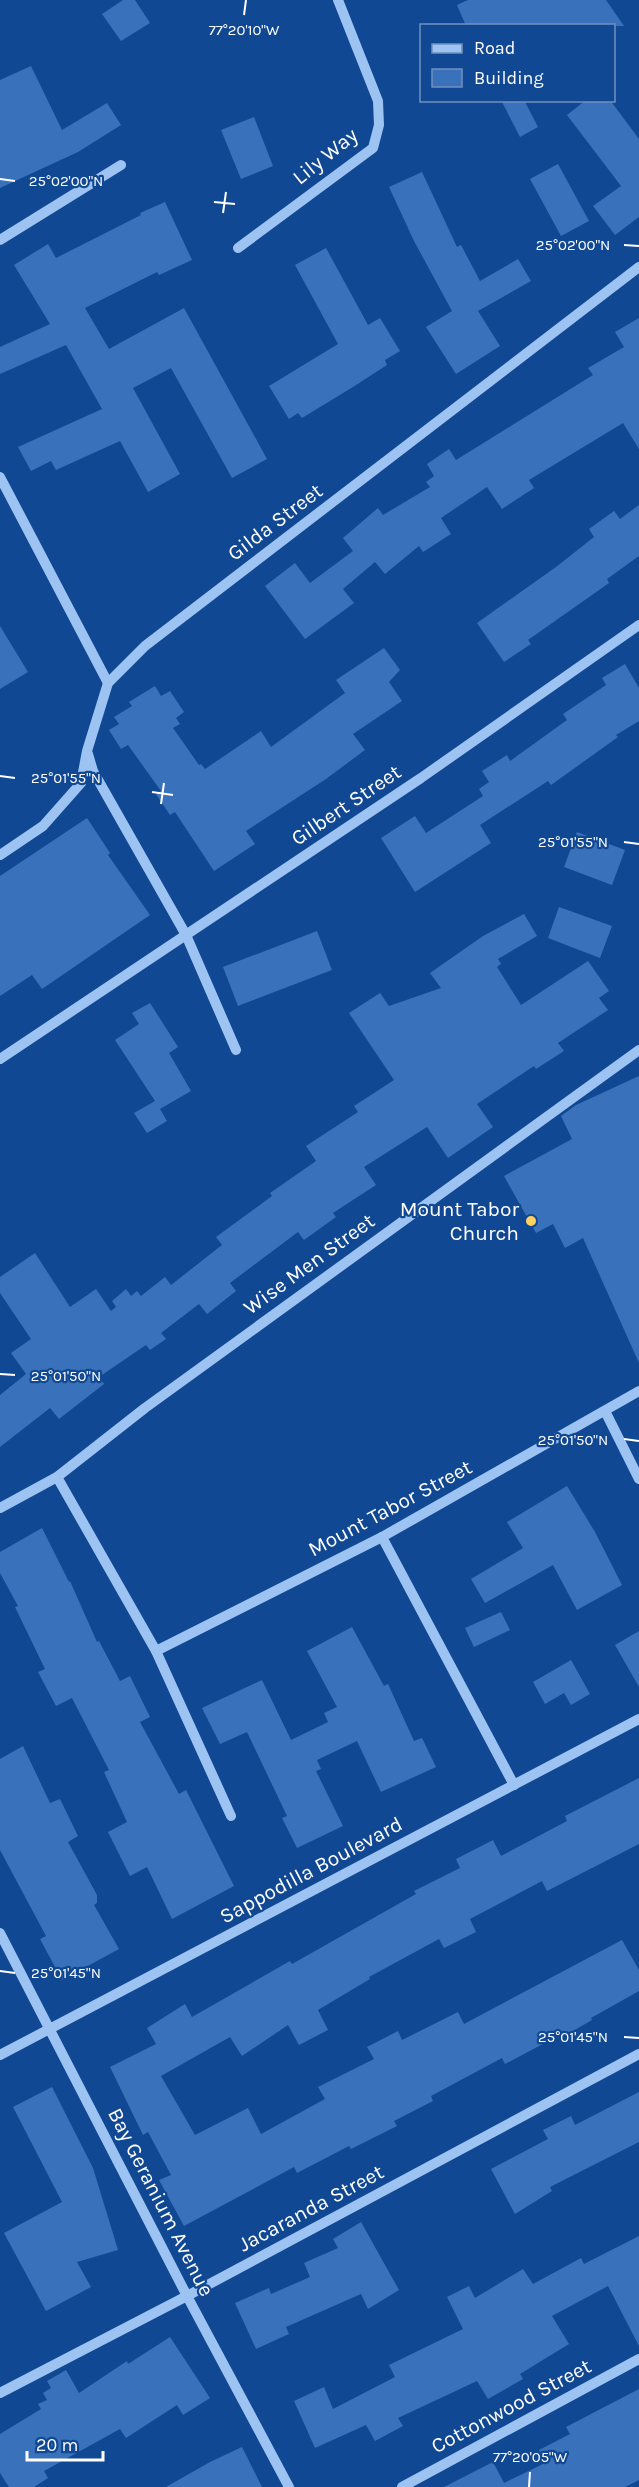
<svg xmlns="http://www.w3.org/2000/svg" width="639" height="2487" font-family="Karla,sans-serif">
	<style>
		.building { fill: #3972bb }
		.lines { fill: none; stroke-linecap: round; stroke-linejoin: round }
		.minor { stroke: #9dc3f3; stroke-width: 10 }
		.ticks { fill: none; stroke: #fff; stroke-width: 2 }
		.poi-dot { fill: #ffd25f; stroke: #114893; stroke-width: 2 }
		.labels { text-anchor: middle; dominant-baseline: central; stroke-width: 4.5; stroke-linejoin: round; paint-order: stroke }
		.street-label { font-size: 21px; fill: #fff; stroke: #114893 }
		.poi-label { font-size: 21px; fill: #fff; stroke: #114893; text-anchor: end }
		.ticks-label { font-size: 15px; text-anchor: middle; fill: #fff; stroke: #114893; stroke-width: 4.5; stroke-linejoin: round; paint-order: stroke }
	</style>
	<rect width="100%" height="100%" fill="#114893"/>
	<!-- building -->
	<g class="building">
		<path d="M123,0H135L150,23L121,41L102,14Z"/>
		<path d="M468,0H606L624,26H466L457,5Z"/>
		<path d="M31,66L62,130L107,103L121,125L78,152L0,188V80Z"/>
		<path d="M501,100H524L538,127L520,137Z"/>
		<path d="M586,100H610L639,139V217L615,235L593,206L621,186L567,115Z"/>
		<path d="M254,117L273,166L241,179L221,130Z"/>
		<path d="M558,164L589,221L561,236L530,179Z"/>
		<path d="M422,172L457,247L461,245L480,281L518,259L531,281L478,311L500,346L456,374L426,327L452,311L414,241L389,187Z"/>
		<path d="M165,202L192,260L159,275L157,272L85,308L109,349L184,308L267,459L232,478L171,368L133,388L180,474L148,492L120,441L56,470L51,461L31,471L18,447L102,409L66,345L0,374V347L50,324L14,265L48,244L56,258L141,215L140,213Z"/>
		<path d="M326,248L368,325L380,318L400,351L385,360L387,365L353,387L302,418L298,413L289,419L269,386L338,344L295,265Z"/>
		<path d="M639,318V449L623,423L529,480L534,488L502,509L487,487L441,518L451,534L423,552L419,546L385,574L375,562L343,589L354,603L305,639L265,586L295,563L310,583L353,551L343,538L378,508L383,515L430,487L426,482L434,476L427,464L449,449L456,460L593,375L588,368L624,347L615,332Z"/>
		<path d="M639,505V556L607,579L609,583L528,640L531,644L504,662L477,623L556,567L594,537L589,529L614,511L620,519Z"/>
		<path d="M0,626L28,672L0,689Z"/>
		<path d="M384,648L400,670L389,682L402,701L353,734L365,750L326,779L246,831L255,844L214,871L175,812L170,815L156,794L161,791L128,745L121,749L109,730L119,724L114,717L132,706L129,702L155,686L161,696L170,691L184,712L176,718L180,724L173,728L199,765L201,764L205,769L261,731L271,747L345,693L336,680Z"/>
		<path d="M625,664L639,688V721L616,735L618,737L551,785L548,781L480,825L491,843L415,892L381,838L415,816L426,833L483,796L479,789L489,782L482,771L507,755L510,761L567,720L563,714L606,685L602,678Z"/>
		<path d="M87,818L110,853L108,855L150,915L42,989L32,975L0,996V876Z"/>
		<path d="M577,832L625,850L612,885L564,867Z"/>
		<path d="M559,907L612,926L600,958L548,938Z"/>
		<path d="M524,914L537,936L498,959L501,964L497,967L521,1005L588,961L609,991L599,998L608,1010L558,1043L564,1051L536,1069L534,1066L477,1104L493,1127L448,1158L427,1127L364,1167L376,1185L333,1213L336,1217L304,1240L298,1232L230,1283L236,1291L207,1314L199,1304L161,1333L166,1339L150,1350L146,1345L99,1377L104,1384L59,1419L50,1408L0,1447V1395L26,1374L11,1353L31,1339L0,1293V1277L35,1253L70,1307L96,1289L111,1311L116,1307L112,1301L126,1289L131,1296L137,1291L141,1296L165,1277L171,1285L222,1245L216,1237L272,1196L270,1193L316,1161L306,1146L358,1112L354,1106L394,1080L349,1013L380,993L389,1006L441,988L430,973L483,936Z"/>
		<path d="M317,931L332,970L238,1006L223,967Z"/>
		<path d="M150,1003L178,1047L169,1053L191,1091L160,1109L167,1121L147,1133L134,1113L155,1101L115,1040L139,1024L132,1013Z"/>
		<path d="M639,1076V1363L583,1238L565,1248L553,1224L536,1233L504,1176L572,1139L561,1116L576,1105Z"/>
		<path d="M567,1486L595,1532L622,1585L577,1610L553,1565L485,1603L471,1579L523,1548L507,1522Z"/>
		<path d="M42,1528L69,1582L70,1581L97,1642L99,1641L120,1681L130,1676L150,1717L140,1722L179,1794L186,1790L234,1886L172,1919L147,1867L130,1876L108,1832L127,1822L104,1772L109,1770L72,1698L56,1706L38,1672L45,1669L15,1607L18,1606L0,1573V1552Z"/>
		<path d="M501,1612L510,1630L474,1647L465,1628Z"/>
		<path d="M352,1627L384,1686L388,1684L414,1741L422,1738L436,1767L381,1792L357,1741L317,1760L321,1769L316,1771L343,1826L297,1848L282,1818L287,1816L247,1732L220,1744L202,1708L262,1680L291,1740L328,1722L324,1713L337,1707L307,1651Z"/>
		<path d="M639,1631V1687L615,1645Z"/>
		<path d="M571,1660L590,1694L571,1705L564,1693L545,1704L533,1682Z"/>
		<path d="M23,1746L50,1803L60,1799L78,1836L68,1842L97,1895V1903L94,1905L119,1949L62,1980L40,1939L46,1936L0,1850V1759Z"/>
		<path d="M639,1778V1844L547,1891L542,1881L470,1919L476,1932L444,1948L439,1939L369,1977L370,1979L318,2010L328,2030L299,2045L288,2025L242,2056L230,2037L161,2076L195,2135L248,2108L261,2134L325,2099L318,2087L374,2059L367,2047L398,2031L402,2040L458,2012L464,2024L622,1940L639,1970V1991L591,2018L592,2020L559,2039L558,2036L505,2064L502,2058L431,2096L433,2101L394,2121L397,2126L351,2149L349,2146L297,2173L294,2167L184,2226L159,2180L171,2175L148,2132L143,2135L110,2067L156,2044L147,2028L185,2004L192,2017L290,1961L292,1964L416,1894L414,1891L460,1868L456,1859L493,1840L501,1856L567,1821L565,1816Z"/>
		<path d="M52,2087L93,2168L118,2250L77,2262L91,2287L46,2311L4,2233L62,2202L13,2107Z"/>
		<path d="M639,2092V2142L550,2187L552,2191L515,2214L491,2169L548,2139L543,2130L571,2116L575,2125Z"/>
		<path d="M361,2222L399,2290L368,2309L361,2294L286,2327L289,2334L256,2349L235,2303L269,2288L271,2294L310,2277L304,2263L338,2248L333,2239Z"/>
		<path d="M639,2236V2346L608,2286L552,2316L569,2344L520,2374L523,2379L488,2399L477,2381L398,2418L403,2426L375,2441L366,2425L315,2448L294,2401L324,2387L333,2409L395,2377L389,2365L463,2329L447,2297L469,2286L475,2298L523,2269L533,2284L581,2258L584,2264Z"/>
		<path d="M170,2337L210,2398L183,2415L177,2405L126,2438L120,2429L44,2471L48,2478L34,2487H9L0,2473V2434L41,2409L38,2404L47,2400L43,2393L51,2388L47,2381L66,2370L79,2393L127,2361L128,2364Z"/>
		<path d="M639,2389V2480L625,2487H444L493,2462L504,2483L545,2463L539,2450L570,2434L566,2427Z"/>
		<path d="M242,2447L262,2487H166L210,2462Z"/>
	</g>
	<g class="lines">
		<!-- minor -->
		<g class="minor">
			<path d="M0,240L121,165"/>
			<path d="M238,248L373,148L379,125L378,101L338,0"/>
			<path d="M0,477L108,683"/>
			<path d="M88,754L93,771L186,935L236,1050"/>
			<path d="M0,855L43,826L81,783L87,751L108,683L145,646L639,267"/>
			<path d="M0,1059L421,778L639,625"/>
			<path d="M605,1411L639,1479"/>
			<path d="M57,1477L156,1651L231,1816"/>
			<path d="M0,1508L57,1477L145,1408L639,1050"/>
			<path d="M382,1537L514,1785"/>
			<path d="M156,1651L382,1537L639,1391"/>
			<path d="M0,1933L187,2296L289,2487"/>
			<path d="M0,2055L639,1719"/>
			<path d="M0,2393L187,2296L639,2054"/>
			<path d="M402,2487L639,2359"/>
		</g>
	</g>
	<!-- ticks -->
	<path class="ticks" d="M244,15L246,0M0,179L15,181M214,202L235,204M223,213L226,192M624,245L639,246M0,776L15,778M152,792L173,795M161,804L164,783M624,842L639,844M0,1374L15,1375M624,1439L639,1441M0,1971L15,1973M624,2037L639,2038M529,2487L530,2472"/>
	<!-- markers -->
	<circle class="poi-dot" cx="531" cy="1221" r="6"/>
	<g class="labels">
		<!-- street labels -->
		<g class="street-label">
			<text transform="translate(325 156) rotate(-39)">Lily Way</text>
			<text transform="translate(275 522) rotate(-37)">Gilda Street</text>
			<text transform="translate(346 805) rotate(-34)">Gilbert Street</text>
			<text transform="translate(309 1264) rotate(-36)">Wise Men Street</text>
			<text transform="translate(390 1508) rotate(-28)">Mount Tabor Street</text>
			<text transform="translate(311 1870) rotate(-28)">Sappodilla Boulevard</text>
			<text transform="translate(161 2202) rotate(63)">Bay Geranium Avenue</text>
			<text transform="translate(311 2208) rotate(-28)">Jacaranda Street</text>
			<text transform="translate(511 2406) rotate(-28)">Cottonwood Street</text>
		</g>
		<!-- poi labels -->
		<g class="poi-label">
			<text x="519" y="1209">Mount Tabor<tspan x="519" dy="24">Church</tspan></text>
		</g>
	</g>
	<g class="ticks-label">
		<text x="244" y="35">77°20'10"W</text>
		<text x="66" y="186">25°02'00"N</text>
		<text x="573" y="250">25°02'00"N</text>
		<text x="66" y="783">25°01'55"N</text>
		<text x="573" y="847">25°01'55"N</text>
		<text x="66" y="1381">25°01'50"N</text>
		<text x="573" y="1445">25°01'50"N</text>
		<text x="66" y="1978">25°01'45"N</text>
		<text x="573" y="2042">25°01'45"N</text>
		<text x="530" y="2462">77°20'05"W</text>
	</g>
	<!-- legend -->
	<rect x="420" y="24" width="195" height="78" fill="#114893" stroke="#7091be" stroke-width="1.5"/>
	<rect x="432" y="44" width="30" height="9" fill="#9dc3f3" stroke="#7091be" stroke-width="1.5"/>
	<text x="474" y="54" font-size="18" fill="#ffffff">Road</text>
	<rect x="432" y="69" width="30" height="18" fill="#3972bb" stroke="#7091be" stroke-width="1.5"/>
	<text x="474" y="84" font-size="18" fill="#ffffff">Building</text>
	<!-- scale -->
	<path d="M27 2451v9h76v-9" fill="none" stroke="#ffffff" stroke-width="3"/>
	<text x="36" y="2451" font-size="18" fill="#ffffff" stroke="#114893" stroke-width="4.5" paint-order="stroke">20 m</text>
</svg>
